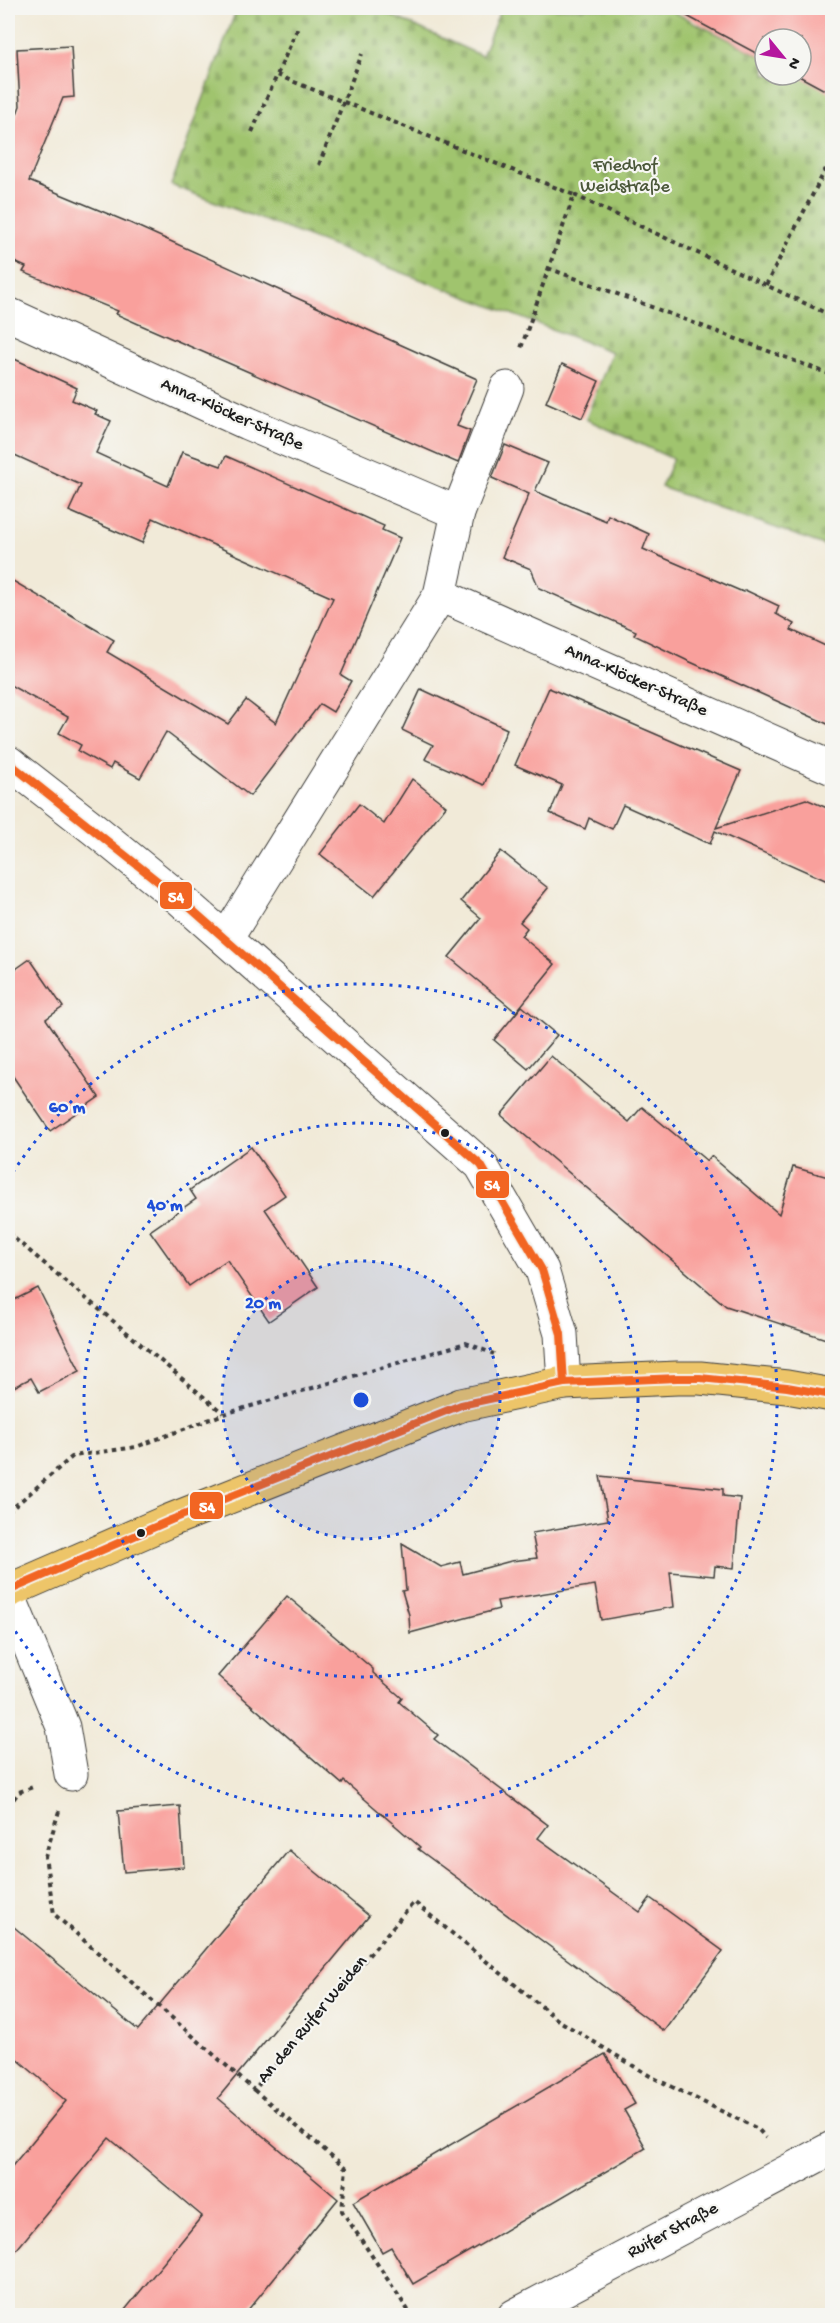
<svg xmlns="http://www.w3.org/2000/svg" width="840" height="2323" font-family="'Gochi Hand',sans-serif">
	<style>
		.cemetery { fill: url(#cemetery-stones); stroke: #5e7045; stroke-width: 1.5 }
		.building { fill: #f9a09c }
		.lines { fill: none; stroke-linecap: round; stroke-linejoin: round }
		.minor-casing { stroke: #3c3b38; stroke-width: 35 }
		.major-casing { stroke: #3c3b38; stroke-width: 35 }
		.path { stroke: #3c3b38; stroke-width: 4; stroke-dasharray: 4.5 4.5; stroke-linecap: butt }
		.minor { stroke: #fff; stroke-width: 33 }
		.major { stroke: #edc569; stroke-width: 33 }
		.bus-1-casing { stroke: #f6f6f2; stroke-width: 12 }
		.bus-1 { stroke: #f26522; stroke-width: 8 }
		.ring { fill: none; stroke: #1d4ed8; stroke-width: 3; stroke-dasharray: 3 6 }
		.bus-dot { fill: #1c1c1c; stroke: #f6f6f2; stroke-width: 2 }
		.labels { text-anchor: middle; dominant-baseline: central; stroke-width: 4.5; stroke-linejoin: round; paint-order: stroke }
		.park-label { font-size: 18px; fill: #4a5739; stroke: #f6f6f2 }
		.street-label { font-size: 18px; fill: #1c1c1c; stroke: #f6f6f2 }
		.centre { fill: #1d4ed8; stroke: #f6f6f2; stroke-width: 3 }
		.ring-label { font-size: 18px; text-anchor: middle; font-weight: bold; fill: #1d4ed8; stroke: #f6f6f2; stroke-width: 4.5; stroke-linejoin: round; paint-order: stroke }
		.line-badge { stroke: #f6f6f2; stroke-width: 2 }
		.badge-label { font-size: 16px; text-anchor: middle; font-weight: bold; fill: #fff }
	</style>
	<defs>
		<pattern id="cemetery-stones" width="16" height="16" patternUnits="userSpaceOnUse" patternTransform="scale(1.5)"><rect width="16" height="16" fill="#a0c46e"/><path d="M2 7V4a2 2 0 0 1 4 0v3zM10 15v-3a2 2 0 0 1 4 0v3z" fill="#89a85f"/></pattern>
	</defs>
	<rect width="100%" height="100%" fill="#f6f6f2"/>
	<filter id="ink" filterUnits="userSpaceOnUse"><feTurbulence type="fractalNoise" baseFrequency=".0167" numOctaves="2"/><feDisplacementMap in="SourceGraphic" scale="12" xChannelSelector="R" yChannelSelector="G"/><feConvolveMatrix kernelMatrix="1 2 1 2 8 2 1 2 1" color-interpolation-filters="sRGB"/></filter>
	<filter id="wash" filterUnits="userSpaceOnUse"><feTurbulence type="fractalNoise" baseFrequency=".008" numOctaves="4" result="noise"/><feDisplacementMap in="SourceGraphic" scale="24" xChannelSelector="R" yChannelSelector="G"/><feGaussianBlur stdDeviation="1.35" result="paint"/><feColorMatrix in="noise" values="0 0 0 0 0 0 0 0 0 0 0 0 0 0 0 0 0 1.4 0 .05"/><feComposite in="paint" operator="in"/></filter>
	<g filter="url(#wash)">
		<rect width="100%" height="100%" fill="#f1ead8"/>
		<!-- cemetery -->
		<path class="cemetery" d="M237,8H375L482,56L501,8H666L765,58V75H797L832,93V548L661,487L673,459L586,419L612,352L171,185Z"/>
		<g id="blocks">
			<!-- building -->
			<g class="building">
				<path d="M672,8H832V94L797,75H801V39H765V58Z"/>
				<path d="M71,46L74,97L63,98L29,181L130,223L477,379L457,426L470,431L458,463L143,326L116,314L118,311L23,272L26,267L8,259V137L20,106L17,49Z"/>
				<path d="M8,356L77,388L72,400L97,411L95,414L111,421L96,453L168,486L182,452L221,466L226,456L384,526L382,530L400,538L341,675L351,681L333,712L320,704L250,796L166,732L140,778L113,763L110,769L78,751L81,745L59,733L68,717L8,684V578L114,640L107,652L228,724L246,700L276,723L333,598L153,518L142,543L69,511L81,485L8,452Z"/>
				<path d="M562,364L599,381L582,418L546,402Z"/>
				<path d="M505,445L548,463L535,491L606,521L608,515L649,534L643,549L743,592L745,590L779,606L776,614L794,624L791,630L832,649V726L686,660L634,635L636,631L539,588L531,569L502,557L529,494L492,478Z"/>
				<path d="M549,688L741,771L716,828L806,799L832,810V883L715,831L710,844L623,805L612,829L589,818L585,829L550,813L562,785L515,765Z"/>
				<path d="M421,689L507,729L484,785L425,759L433,745L402,730Z"/>
				<path d="M412,779L446,806L374,896L320,854L359,804L384,824Z"/>
				<path d="M501,851L548,888L520,922L527,928L521,936L555,964L516,1012L449,957L481,918L461,901Z"/>
				<path d="M30,959L63,1007L46,1019L99,1097L50,1131L8,1069V963L13,971Z"/>
				<path d="M522,1006L557,1035L528,1069L494,1040Z"/>
				<path d="M551,1056L629,1122L642,1107L707,1161L711,1156L779,1214L793,1167L832,1178V1341L726,1306L501,1115Z"/>
				<path d="M251,1147L285,1195L265,1209L318,1287L269,1321L227,1260L189,1286L150,1231L196,1199L190,1190Z"/>
				<path d="M38,1288L80,1371L39,1392L31,1378L8,1390V1303Z"/>
				<path d="M600,1476L723,1489V1496L740,1498L734,1568L715,1566L714,1576L670,1572L674,1607L601,1620L595,1585L497,1601L499,1609L410,1633L409,1615L402,1591L406,1590L402,1544L441,1567L460,1562L463,1574L511,1561L537,1558L532,1533L608,1520Z"/>
				<path d="M287,1596L373,1669V1673L402,1698L399,1702L438,1735L434,1739L548,1825L538,1838L640,1912L650,1898L723,1951L664,2031L418,1849L420,1847L344,1781L342,1784L218,1676Z"/>
				<path d="M180,1806L184,1867L124,1872L118,1811Z"/>
				<path d="M289,1850L369,1916L218,2098L338,2199L243,2316H120L202,2216L109,2138L8,2260V2171L66,2101L8,2051V1922L138,2030Z"/>
				<path d="M605,2054L635,2104L624,2110L646,2148L413,2284L391,2247L382,2252L353,2202Z"/>
			</g>
		</g>
	</g>
	<g filter="url(#ink)">
		<use href="#blocks" fill-opacity="0" stroke="#3c3b38" stroke-width="1.5"/>
		<g class="lines">
			<defs>
				<g id="minor">
					<path d="M8,314L247,423L458,513L440,595"/>
					<path d="M458,513L507,388"/>
					<path d="M8,762L94,829L180,899L481,1165L542,1270L561,1334L564,1383"/>
					<path d="M226,939L440,595L832,768"/>
					<path d="M8,1594L63,1727L71,1774"/>
					<path d="M514,2316L832,2148"/>
				</g>
				<path id="major" d="M8,1591L171,1520L461,1405L564,1383L677,1378H700L787,1387L832,1395"/>
			</defs>
			<!-- minor casing -->
			<use href="#minor" class="minor-casing"/>
			<!-- major casing -->
			<use href="#major" class="major-casing"/>
			<!-- path -->
			<g class="path">
				<path d="M277,75L574,195L520,351"/>
				<path d="M252,132L299,25"/>
				<path d="M319,165L362,54"/>
				<path d="M574,195L832,316"/>
				<path d="M548,268L832,375"/>
				<path d="M766,285L832,157"/>
				<path d="M8,1233L223,1413"/>
				<path d="M8,1512L73,1456L136,1447L224,1414L466,1343L494,1354"/>
				<path d="M8,1806L19,1792L33,1787"/>
				<path d="M59,1811L45,1857L54,1914L254,2090L414,1902L558,2020L650,2076L758,2129L766,2138"/>
				<path d="M254,2090L346,2168L342,2211L412,2316"/>
			</g>
			<!-- minor -->
			<use href="#minor" class="minor"/>
			<!-- major -->
			<use href="#major" class="major"/>
			<defs>
				<g id="bus-1">
					<path d="M8,762L180,899L481,1165L542,1270L561,1334L564,1383"/>
					<path d="M8,1591L171,1520L461,1405L564,1383L677,1378H700L787,1387L832,1395"/>
				</g>
			</defs>
			<!-- bus-1 casing -->
			<use href="#bus-1" class="bus-1-casing"/>
			<!-- bus-1 -->
			<use href="#bus-1" class="bus-1"/>
		</g>
	</g>
	<!-- distance rings -->
	<circle cx="361" cy="1400" r="139" fill="#1d4ed8" fill-opacity=".12"/>
	<g class="ring">
		<circle cx="361" cy="1400" r="139"/>
		<circle cx="361" cy="1400" r="277"/>
		<path d="M8 1180A416 416 0 1 1 8 1620"/>
	</g>
	<!-- markers -->
	<g class="bus-dot">
		<circle cx="445" cy="1133" r="5"/>
		<circle cx="141" cy="1533" r="5"/>
	</g>
	<g class="labels">
		<!-- park labels -->
		<g class="park-label">
			<text x="625" y="166">Friedhof<tspan x="625" dy="21">Weidstraße</tspan></text>
		</g>
		<!-- street labels -->
		<g class="street-label">
			<text transform="translate(232 415) rotate(24)">Anna-Klöcker-Straße</text>
			<text transform="translate(636 681) rotate(24)">Anna-Klöcker-Straße</text>
			<text transform="translate(313 2020) rotate(-50)">An den Ruifer Weiden</text>
			<text transform="translate(673 2231) rotate(-28)">Ruifer Straße</text>
		</g>
	</g>
	<circle cx="361" cy="1400" r="9" class="centre"/>
	<g class="ring-label">
		<text x="67" y="1112">60 m</text>
		<text x="165" y="1210">40 m</text>
		<text x="263" y="1308">20 m</text>
	</g>
	<g class="line-badge">
		<rect x="159" y="881" width="34" height="29" rx="6" fill="#f26522"/>
		<rect x="475" y="1170" width="35" height="29" rx="6" fill="#f26522"/>
		<rect x="189" y="1491" width="35" height="29" rx="6" fill="#f26522"/>
	</g>
	<g class="badge-label">
		<text x="176" y="902">54</text>
		<text x="492" y="1190">54</text>
		<text x="207" y="1512">54</text>
	</g>
	<!-- margin -->
	<rect width="840" height="2323" fill="none" stroke="#f6f6f2" stroke-width="30"/>
	<!-- north arrow -->
	<g transform="translate(783 57) rotate(120)"><circle r="28" fill="#f6f6f2" stroke="#9f9f9c" stroke-width="1.5"/>
	<path d="M0-4.5L10 22L0 15L-10 22Z" fill="#b5179e"/>
	<text y="-9" font-size="16" font-weight="bold" text-anchor="middle" fill="#1c1c1c">N</text>
	</g>
</svg>
